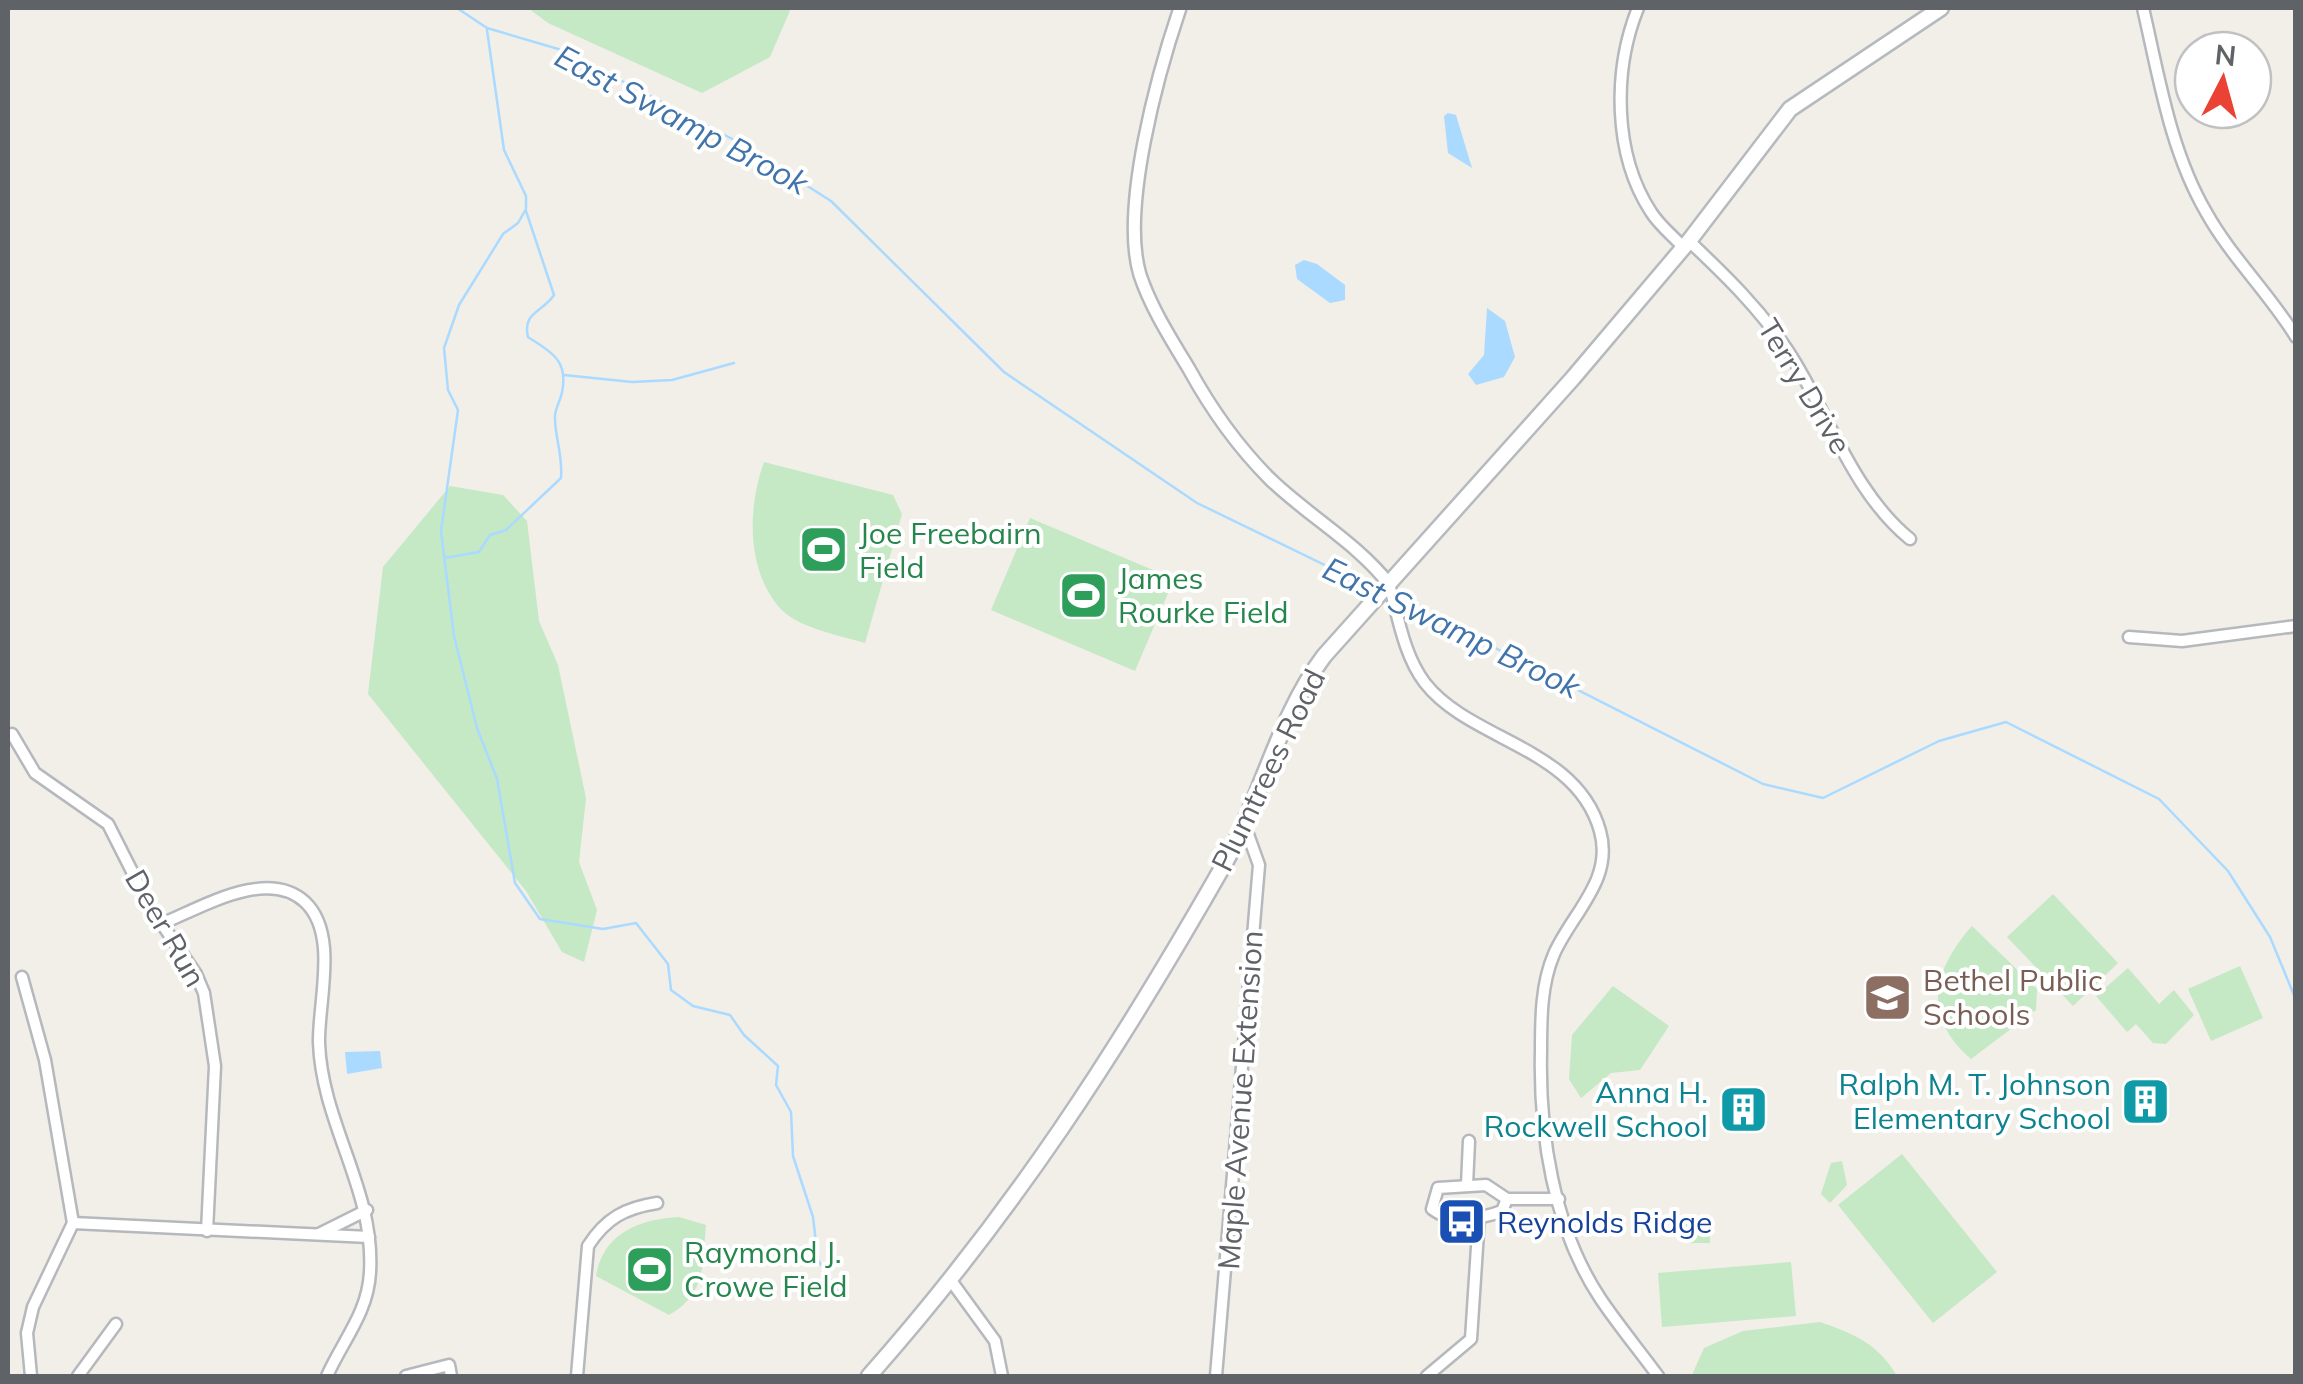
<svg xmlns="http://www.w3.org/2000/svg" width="2303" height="1384" font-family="Mulish,sans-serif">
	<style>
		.green { fill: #c5e8c5 }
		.water { fill: #aadaff }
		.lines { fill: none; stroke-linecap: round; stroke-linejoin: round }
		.stream { stroke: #aadaff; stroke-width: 2.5 }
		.minor-casing { stroke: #b5b8bc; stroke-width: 15 }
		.tertiary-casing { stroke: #b5b8bc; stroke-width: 16 }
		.secondary-casing { stroke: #b6babf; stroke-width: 19 }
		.minor { stroke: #fff; stroke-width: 10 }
		.tertiary { stroke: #fff; stroke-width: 11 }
		.secondary { stroke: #fff; stroke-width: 14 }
		.labels { text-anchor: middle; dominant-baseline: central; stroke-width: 8; stroke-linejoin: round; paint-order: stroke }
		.street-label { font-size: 30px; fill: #5f6368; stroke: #fff }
		.leisure-label { font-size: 30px; fill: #27864d; stroke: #fff; text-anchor: start }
		.education-label { font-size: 30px; fill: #785e54; stroke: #fff; text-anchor: start }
		.culture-label { font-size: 30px; fill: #0d838f; stroke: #fff; text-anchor: end }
		.transit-label { font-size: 30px; fill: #164399; stroke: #fff; text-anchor: start }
		.water-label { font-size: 32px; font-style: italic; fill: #4174aa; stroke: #fff }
	</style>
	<rect width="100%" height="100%" fill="#f1efe8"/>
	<!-- green -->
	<g class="green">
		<path d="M528,8H791L770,57L702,93L548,23Z"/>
		<path d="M764,462L893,495L902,514L865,643C839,635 796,628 778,606C746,567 748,506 764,462Z"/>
		<path d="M450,486L503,495L527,521L539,621L558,665L586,798L579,862L597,910L584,962L562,952L526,891L368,694L383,567Z"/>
		<path d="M1030,518L1174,579L1135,671L991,610Z"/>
		<path d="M2053,894L2118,963L2073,1006L2007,937Z"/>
		<path d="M1972,926L2037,989L2036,1010L1971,1059C1922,1017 1932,971 1972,926Z"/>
		<path d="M2240,966L2263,1018L2211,1041L2188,989Z"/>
		<path d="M2128,968L2159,1004L2174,990L2194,1015L2166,1044L2153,1043L2136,1024L2127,1032L2096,996Z"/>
		<path d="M1613,986L1669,1026L1640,1070L1611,1073L1581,1098L1569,1079L1572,1035Z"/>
		<path d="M1902,1154L1997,1272L1933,1323L1838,1205Z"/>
		<path d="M1842,1161L1847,1185L1830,1203L1821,1194L1831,1163Z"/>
		<path d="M1681,1216H1710V1243H1682Z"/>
		<path d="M679,1217L706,1225C702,1265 707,1293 669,1315L596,1276C603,1233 640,1219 679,1217Z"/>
		<path d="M1791,1262L1796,1316L1662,1327L1658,1273Z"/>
		<path d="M1820,1322C1855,1334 1878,1344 1897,1376L1692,1375L1704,1348L1743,1331Z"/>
	</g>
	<!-- water -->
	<g class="water">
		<path d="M1448,113L1456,115L1472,168L1448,153L1444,116Z"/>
		<path d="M1304,260L1317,264L1345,285V300L1330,303L1297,279L1295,265Z"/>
		<path d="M1487,308L1505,321L1515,357L1504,377L1476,385L1468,374L1484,355Z"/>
		<path d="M380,1051L382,1068L347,1074L345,1052Z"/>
	</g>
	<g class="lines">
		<!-- stream -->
		<g class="stream">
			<path d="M457,8L487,28L565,51L738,142L831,201L1004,372L1197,503L1376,590"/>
			<path d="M487,30L504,150L526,196V209L518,223L503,234L459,305L444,348L448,390L458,410L441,531L454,636L477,728L497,779L515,883L540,919L603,929L636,923L668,964L671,990L693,1006L730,1015L744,1035L778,1066L776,1085L791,1112L793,1156L813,1217L818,1260L839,1293"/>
			<path d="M564,375L632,382L672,380L734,363"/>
			<path d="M444,558L479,552L490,535L506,530L561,478C563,454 554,435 555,415C556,407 561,399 562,392C569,359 549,351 528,337C522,312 543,312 554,295L526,211"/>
			<path d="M1397,598L1763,784L1823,798L1939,741L2006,722L2159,799L2228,871L2270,937L2296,1000"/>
			<path d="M879,1376L887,1365"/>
		</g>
		<defs>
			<g id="minor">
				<path d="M1638,8C1613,70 1613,154 1651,212C1659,225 1673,236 1683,247"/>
				<path d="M2143,8C2159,77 2170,150 2206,212C2231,257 2269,293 2296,337"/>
				<path d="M1689,241C1726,276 1759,308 1788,351C1828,412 1852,492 1910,539"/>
				<path d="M1389,584C1398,616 1404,656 1425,683C1470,741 1577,747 1600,831C1614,880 1572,913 1554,954C1541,984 1541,1019 1541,1051C1539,1133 1553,1227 1600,1298C1618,1325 1639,1350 1658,1376"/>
				<path d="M2129,637L2182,641L2296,626"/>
				<path d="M12,734L35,773L108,824L149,905L196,974L204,993L215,1066L207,1231"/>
				<path d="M161,924C201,908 267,867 305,902C339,934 318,1002 319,1043C322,1124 375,1190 370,1272C368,1313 343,1340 327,1376"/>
				<path d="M22,977L45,1060L73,1223L33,1307L27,1333L31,1376"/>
				<path d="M1467,1185L1469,1141"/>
				<path d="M1507,1199L1502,1211C1482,1219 1449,1223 1432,1209L1438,1188L1486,1185L1507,1199H1559"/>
				<path d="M73,1223L369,1237"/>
				<path d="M319,1234L367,1210"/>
				<path d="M952,1282L995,1341L1002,1376"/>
				<path d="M78,1376L116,1324"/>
				<path d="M406,1376L449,1365L451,1376"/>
				<path d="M577,1376L588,1246C606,1218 625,1208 657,1203"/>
				<path d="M1216,1376L1259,865L1245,826"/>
				<path d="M1427,1376L1471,1339L1479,1217"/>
			</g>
			<path id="tertiary" d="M1180,8C1158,73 1120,209 1140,275C1151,308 1171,339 1189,369C1211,409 1237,446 1270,479C1308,516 1356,542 1389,584"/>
			<path id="secondary" d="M869,1376C1014,1212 1118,1051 1226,861C1262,795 1279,716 1324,656L1573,378L1689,241L1790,109L1941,8"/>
		</defs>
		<!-- minor casing -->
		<use href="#minor" class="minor-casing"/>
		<!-- tertiary casing -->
		<use href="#tertiary" class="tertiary-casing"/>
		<!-- secondary casing -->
		<use href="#secondary" class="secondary-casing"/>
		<!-- minor -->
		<use href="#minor" class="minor"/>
		<!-- tertiary -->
		<use href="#tertiary" class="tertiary"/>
		<!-- secondary -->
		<use href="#secondary" class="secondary"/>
	</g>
	<!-- icons -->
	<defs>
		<symbol id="stadium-square" viewBox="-11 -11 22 22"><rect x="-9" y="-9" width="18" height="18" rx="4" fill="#2e9e5b" stroke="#fff"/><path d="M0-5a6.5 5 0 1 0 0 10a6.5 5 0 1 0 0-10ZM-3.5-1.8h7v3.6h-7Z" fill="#fff"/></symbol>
		<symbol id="school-square" viewBox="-11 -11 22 22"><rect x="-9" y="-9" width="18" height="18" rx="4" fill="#8d6e63" stroke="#fff"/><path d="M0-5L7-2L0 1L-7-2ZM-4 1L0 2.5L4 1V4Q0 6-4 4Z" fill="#fff"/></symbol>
		<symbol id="building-square" viewBox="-11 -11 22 22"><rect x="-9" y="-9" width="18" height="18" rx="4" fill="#0f9aa8" stroke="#fff"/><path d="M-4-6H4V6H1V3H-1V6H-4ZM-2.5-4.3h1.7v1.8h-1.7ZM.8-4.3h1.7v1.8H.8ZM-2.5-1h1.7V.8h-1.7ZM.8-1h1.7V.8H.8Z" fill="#fff"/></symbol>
		<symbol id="bus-square" viewBox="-11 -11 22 22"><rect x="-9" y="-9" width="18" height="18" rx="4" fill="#1a4fb4" stroke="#fff"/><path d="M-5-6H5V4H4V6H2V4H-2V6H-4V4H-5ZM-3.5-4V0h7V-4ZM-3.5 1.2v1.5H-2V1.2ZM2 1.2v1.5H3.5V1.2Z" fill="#fff"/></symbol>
	</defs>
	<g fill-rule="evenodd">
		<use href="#stadium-square" x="796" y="522" width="55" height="55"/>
		<use href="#stadium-square" x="1056" y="568" width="55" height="55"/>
		<use href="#school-square" x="1860" y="970" width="55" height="55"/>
		<use href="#building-square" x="2118" y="1074" width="55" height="55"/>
		<use href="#building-square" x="1716" y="1082" width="55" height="55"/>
		<use href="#bus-square" x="1434" y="1194" width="55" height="55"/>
		<use href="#stadium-square" x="622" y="1242" width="55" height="55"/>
	</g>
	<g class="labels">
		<!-- street labels -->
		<g class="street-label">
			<text transform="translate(1805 386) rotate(59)">Terry Drive</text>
			<text transform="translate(1268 770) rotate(-64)">Plumtrees Road</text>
			<text transform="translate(166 928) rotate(60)">Deer Run</text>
			<text transform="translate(1240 1100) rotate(-86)">Maple Avenue Extension</text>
		</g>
		<!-- leisure labels -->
		<g class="leisure-label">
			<text x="859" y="533">Joe Freebairn<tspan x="859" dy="34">Field</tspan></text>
			<text x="1118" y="578">James<tspan x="1118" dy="34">Rourke Field</tspan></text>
			<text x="684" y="1252">Raymond J.<tspan x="684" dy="34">Crowe Field</tspan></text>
		</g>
		<!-- education labels -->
		<g class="education-label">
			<text x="1923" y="980">Bethel Public<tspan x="1923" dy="34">Schools</tspan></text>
		</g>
		<!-- culture labels -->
		<g class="culture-label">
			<text x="2111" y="1084">Ralph M. T. Johnson<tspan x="2111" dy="34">Elementary School</tspan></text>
			<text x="1708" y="1092">Anna H.<tspan x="1708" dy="34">Rockwell School</tspan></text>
		</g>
		<!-- transit labels -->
		<g class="transit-label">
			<text x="1497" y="1222">Reynolds Ridge</text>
		</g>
		<!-- water labels -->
		<g class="water-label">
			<text transform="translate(682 119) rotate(28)">East Swamp Brook</text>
			<text transform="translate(1452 627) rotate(26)">East Swamp Brook</text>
		</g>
	</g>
	<!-- border -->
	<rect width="2303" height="1384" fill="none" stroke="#5f6368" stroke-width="20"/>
	<!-- north arrow -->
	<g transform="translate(2223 80) rotate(6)"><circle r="48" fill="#ffffff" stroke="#bfc1c3" stroke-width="2.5"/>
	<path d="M0-8L18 38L0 25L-18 38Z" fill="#ea4335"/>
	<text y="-15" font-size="28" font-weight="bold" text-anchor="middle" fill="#5f6368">N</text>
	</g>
</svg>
